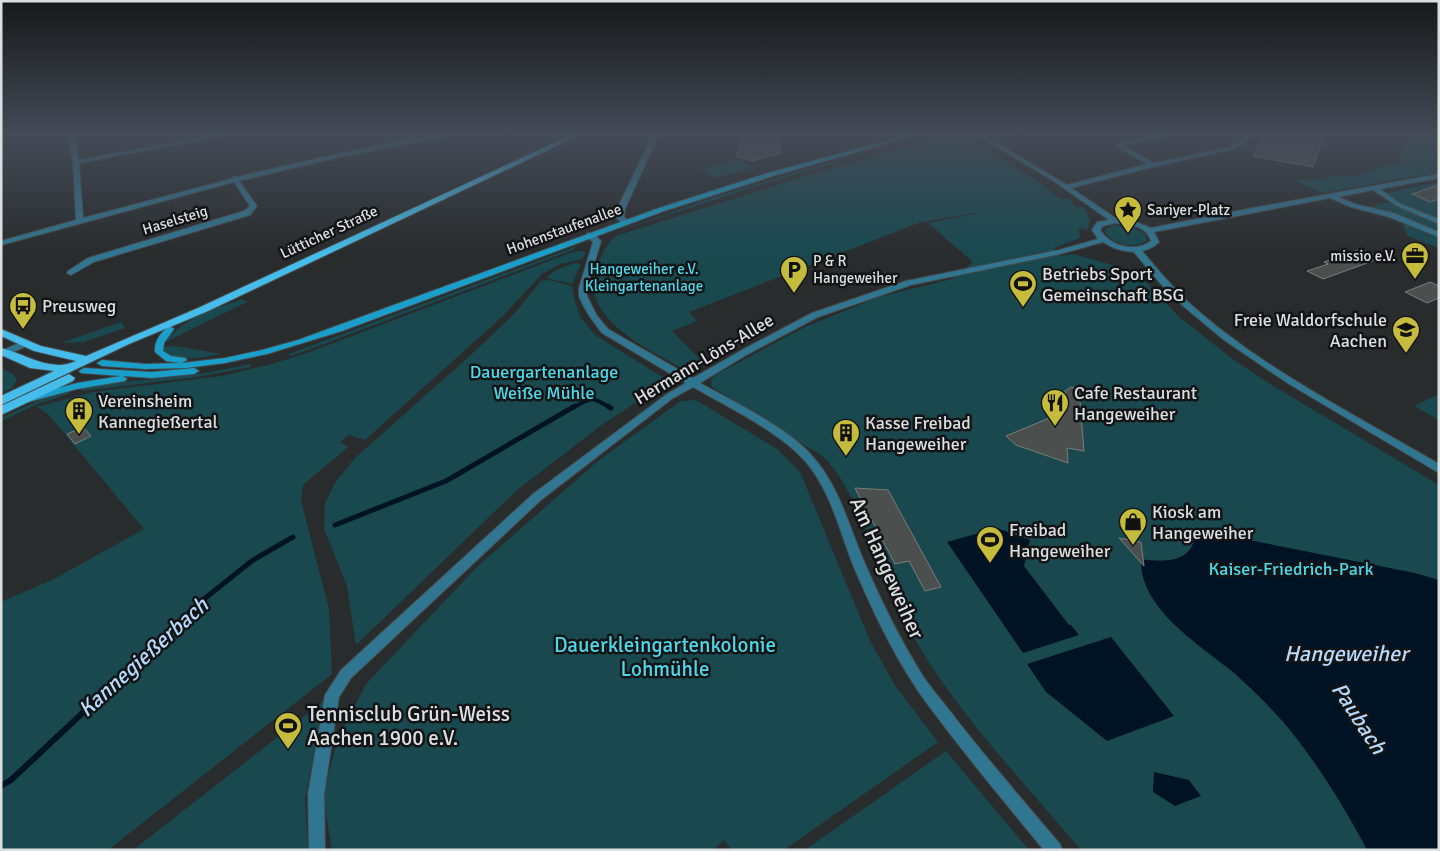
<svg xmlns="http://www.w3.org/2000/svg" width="1440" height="851" font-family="Signika,sans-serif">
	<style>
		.green { fill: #19494f }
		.water { fill: #001325 }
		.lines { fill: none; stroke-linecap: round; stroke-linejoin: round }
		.stream-far2 { stroke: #001325; stroke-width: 4 }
		.stream-far1 { stroke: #001325; stroke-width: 5 }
		.stream { stroke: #001325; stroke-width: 6 }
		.building { fill: #4b4f4e; stroke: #797d7c }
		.minor-casing { stroke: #464849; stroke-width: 2 }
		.tertiary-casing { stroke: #464849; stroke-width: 2 }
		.secondary-casing { stroke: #464849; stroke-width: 2 }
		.primary-casing { stroke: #464849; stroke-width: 2 }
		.minor { fill: #317691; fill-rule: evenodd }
		.tertiary { fill: #317691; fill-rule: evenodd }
		.secondary { fill: #1a9fcb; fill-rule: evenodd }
		.primary { fill: #45bce9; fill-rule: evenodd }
		.labels { text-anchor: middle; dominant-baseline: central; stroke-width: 5; stroke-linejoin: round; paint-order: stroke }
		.far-poi-label { font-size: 15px; fill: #dcdedf; stroke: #131415; text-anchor: start }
		.far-street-label { font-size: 15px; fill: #dcdedf; stroke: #131415 }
		.far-park-label { font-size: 15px; fill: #4dd8ea; stroke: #131415 }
		.poi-label { font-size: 18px; fill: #dcdedf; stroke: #131415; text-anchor: start }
		.street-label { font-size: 18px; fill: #dcdedf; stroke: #131415 }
		.park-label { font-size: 18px; fill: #4dd8ea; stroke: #131415 }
		.near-street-label { font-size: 21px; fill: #dcdedf; stroke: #131415 }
		.near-park-label { font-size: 21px; fill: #4dd8ea; stroke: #131415 }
		.near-poi-label { font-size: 21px; fill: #dcdedf; stroke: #131415; text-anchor: start }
		.near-water-label { font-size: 22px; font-style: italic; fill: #b7dafc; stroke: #131415 }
	</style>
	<rect width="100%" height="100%" fill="#292c2d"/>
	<!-- green -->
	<g class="green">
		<path d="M955,134H959L1039,182L1060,199L1068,198L1076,207H1084L1090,220L1088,230L1079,228L1080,238L1054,248L1061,256L1073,254L1137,272L1179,317L1234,360L1270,384L1439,485V850H1081C1012,768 932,688 889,588C873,552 846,459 807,447L712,387L711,380L717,374L805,327L879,297L952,279L973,262L928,223L999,209L921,222L689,312L697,321L672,331L704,363L687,371C652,351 578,319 596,268C600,256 606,245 616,236L825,170Z"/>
		<path d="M1410,134H1439V172L1322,193L1291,179L1321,180L1336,175L1349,177L1399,162Z"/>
		<path d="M741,159L753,168L715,178L702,169Z"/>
		<path d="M842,159L845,160L756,186L611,234L717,196Z"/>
		<path d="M1439,182V220L1404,206L1386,193Z"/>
		<path d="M1391,202L1439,223V234L1364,208Z"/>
		<path d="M1406,222L1439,237V248L1408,236L1403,226Z"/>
		<path d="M1113,225L1134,228L1145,234L1147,240C1137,250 1112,245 1105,232L1106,229Z"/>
		<path d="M577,246L573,250L308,350L290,356L289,354Z"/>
		<path d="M582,251L586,253L582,259L560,264L542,274L503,316L365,440L349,435L340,442L348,447L303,485L301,501L329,609L332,674L108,850H1V602L54,579L144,529L48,414L37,407L93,392L222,376L272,364L310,352L573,252Z"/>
		<path d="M575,263L581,264L572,284L546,278L556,270Z"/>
		<path d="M549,280L572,286L575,302L581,318L595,335L669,381L603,424L517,490L356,645L347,586L324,529L325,503L335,483L354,459L473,353L514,314L541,281Z"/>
		<path d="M242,299L247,302L166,342C183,317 216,309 242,299Z"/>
		<path d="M121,322L125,328L84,342L61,343Z"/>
		<path d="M176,346L221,354C204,357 179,363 164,351V347Z"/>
		<path d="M250,364L251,367L196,377L82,391V388L99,385L206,373Z"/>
		<path d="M1,368L13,374L17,380L12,388L1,393Z"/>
		<path d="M73,390L68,394L38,404L1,421V418L37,401Z"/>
		<path d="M1439,394V420L1414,406Z"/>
		<path d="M696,400L777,449L800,472L870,641L896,687L938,742L784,850H732L724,840L713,850H332L323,796L338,738L366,684L478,566L599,460L681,401Z"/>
		<path d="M324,701L305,799L308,850H133Z"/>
		<path d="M946,751L1029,850H805Z"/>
	</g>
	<!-- water -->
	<g class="water">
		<path d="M997,528L1030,540L1024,566L1069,625H1071L1079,635L1023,653L947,542Z"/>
		<path d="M1194,529L1415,573L1439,580V850H1367C1344,806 1316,761 1284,723C1268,705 1251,688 1233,672C1199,644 1139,608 1141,559C1165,563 1198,562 1194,529Z"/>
		<path d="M1111,637L1174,716L1107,741L1046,692L1027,664Z"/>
		<path d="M1154,772L1189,780L1201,796L1175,806L1153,792Z"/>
	</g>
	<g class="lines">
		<!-- stream-far2 -->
		<path class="stream-far2" d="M573,408C591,397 592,396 610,408"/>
		<!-- stream-far1 -->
		<g class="stream-far1">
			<path d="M608,406L611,408"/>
			<path d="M335,525L446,481L575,406"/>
			<path d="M199,603L253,560L293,537"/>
		</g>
		<!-- stream -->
		<path class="stream" d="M1,786L11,780L201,602"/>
	</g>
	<!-- building -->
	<g class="building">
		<path d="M745,134H777L781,153L752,161L736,156Z"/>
		<path d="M1265,134H1325L1313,167L1253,156Z"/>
		<path d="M1439,185V199L1430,202L1412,194Z"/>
		<path d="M1361,249L1381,258L1323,279L1307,271L1328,264L1324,262Z"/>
		<path d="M1430,282L1439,286V298L1427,303L1405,292Z"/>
		<path d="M1071,387L1079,389L1084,451L1067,448L1068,463L1016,445L1006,436L1066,411L1065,391Z"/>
		<path d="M83,427L91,436L75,444L67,434Z"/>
		<path d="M855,488L888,490L941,587L925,591L909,561L895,564Z"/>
		<path d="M1119,538L1141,542L1144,566Z"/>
	</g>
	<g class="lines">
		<defs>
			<g id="minor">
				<path d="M67,134H73L79,160L221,134H232L79,163L83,218L231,179L234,176L237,177C286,165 336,154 386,144C408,140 437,132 458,134L340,157L239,181L257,206L250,215L94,262L71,275L67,273L68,271L88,258L244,211L250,206L234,182L1,245V241L76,220L73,162Z"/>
				<path d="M653,134H659L625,209L624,217L629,222L622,224L616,217L617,209Z"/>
				<path d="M975,134H982L1067,185L1147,164L1117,147V143L1164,134H1174L1171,136L1122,145L1154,163L1230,147L1242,140L1246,134H1252L1246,142L1234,149L1153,167L1071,188L1117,219L1136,222L1151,228L1247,209L1439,174V178L1380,189L1401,204L1439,219V224L1397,206L1373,190L1338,197L1355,204L1394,213L1439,232V237L1389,217L1351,207L1330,198L1154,232L1159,242C1144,257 1119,253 1103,242L1060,254L911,285L818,317L748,354L700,383C734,402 789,428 813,457C841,489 849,528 866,566C882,603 900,639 921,673C931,689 945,704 956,719C989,761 1025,803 1060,844L1062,850H1044C1010,809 976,768 944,726C934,712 922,698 913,683C889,646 870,605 853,565C839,529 831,492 806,462C780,432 728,407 693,387L673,398L541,500L351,678L339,697L324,794L325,850H309L308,794L325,695L341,670L533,494L667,394L686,383L602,333L590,317L583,305L579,296V288L593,242L587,237V233H593L601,241L587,288V296L597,316L608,329L693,378L742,350L812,313L906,281L1059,250L1098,239L1092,230L1097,222L1109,220L1052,180ZM1115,223C1129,224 1147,226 1151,241C1135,253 1110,246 1100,230L1103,226Z"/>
				<path d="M24,341L28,344L27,346L1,357V351Z"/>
			</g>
			<path id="tertiary" d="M1133,247H1139C1154,266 1170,284 1187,301C1259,367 1355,415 1439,464V473L1289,384L1224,340L1182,305L1160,283L1133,251Z"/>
			<g id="secondary">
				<path d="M912,134H920L773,176L664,211L342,331L267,354L225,363L186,368L145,369L102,366L97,363L102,360L145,364L181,363L166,361L155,352C154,342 161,331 170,326L174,329L164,343L163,351L171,356L185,358L187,360L182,363L225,358L262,350L298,340L659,208L768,173Z"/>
				<path d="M84,368L152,372L194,368L199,371L194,374L152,378L123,376L127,379L125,381L77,389L28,402L23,399L25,397L77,383L121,376L81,373L79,371Z"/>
			</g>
			<g id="primary">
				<path d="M573,134H582L206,312L129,344L1,405V396L54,371L30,368L1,355V348C26,354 51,373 76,361L34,351L1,336V329L41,346L86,356L198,308Z"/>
				<path d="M69,374L75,378L73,381L1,415V406Z"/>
			</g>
		</defs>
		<!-- minor casing -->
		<use href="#minor" class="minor-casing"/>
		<!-- tertiary casing -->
		<use href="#tertiary" class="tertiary-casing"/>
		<!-- secondary casing -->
		<use href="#secondary" class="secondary-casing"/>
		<!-- primary casing -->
		<use href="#primary" class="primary-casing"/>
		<!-- minor -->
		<use href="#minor" class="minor"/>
		<!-- tertiary -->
		<use href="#tertiary" class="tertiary"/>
		<!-- secondary -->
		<use href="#secondary" class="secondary"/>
		<!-- primary -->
		<use href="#primary" class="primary"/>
	</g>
	<!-- sky -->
	<linearGradient id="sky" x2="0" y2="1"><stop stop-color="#171819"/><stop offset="0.53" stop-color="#434b57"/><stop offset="1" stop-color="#434b57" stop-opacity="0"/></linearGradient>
	<rect width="1440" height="253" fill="url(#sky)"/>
	<!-- icons -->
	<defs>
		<symbol id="sight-pin" viewBox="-11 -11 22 30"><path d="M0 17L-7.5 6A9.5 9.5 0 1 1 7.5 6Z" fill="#c5bc3d" stroke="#131415"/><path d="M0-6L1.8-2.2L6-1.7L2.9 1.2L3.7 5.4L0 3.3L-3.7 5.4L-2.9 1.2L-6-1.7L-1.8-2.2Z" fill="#111"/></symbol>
		<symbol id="office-pin" viewBox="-11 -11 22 30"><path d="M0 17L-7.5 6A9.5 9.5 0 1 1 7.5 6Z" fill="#c5bc3d" stroke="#131415"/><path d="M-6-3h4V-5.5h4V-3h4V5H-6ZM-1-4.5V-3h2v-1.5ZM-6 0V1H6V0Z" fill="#111"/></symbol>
		<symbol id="parking-pin" viewBox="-11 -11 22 30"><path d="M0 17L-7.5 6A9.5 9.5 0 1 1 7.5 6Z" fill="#c5bc3d" stroke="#131415"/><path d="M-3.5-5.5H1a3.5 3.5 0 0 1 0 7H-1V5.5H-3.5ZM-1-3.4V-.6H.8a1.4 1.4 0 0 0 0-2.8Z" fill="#111"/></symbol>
		<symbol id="stadium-pin" viewBox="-11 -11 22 30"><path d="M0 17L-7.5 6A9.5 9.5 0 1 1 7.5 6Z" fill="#c5bc3d" stroke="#131415"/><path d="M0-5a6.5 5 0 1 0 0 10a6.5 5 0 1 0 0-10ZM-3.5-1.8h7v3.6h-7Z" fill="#111"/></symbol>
		<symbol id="bus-pin" viewBox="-11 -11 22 30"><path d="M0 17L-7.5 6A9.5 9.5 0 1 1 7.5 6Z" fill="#c5bc3d" stroke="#131415"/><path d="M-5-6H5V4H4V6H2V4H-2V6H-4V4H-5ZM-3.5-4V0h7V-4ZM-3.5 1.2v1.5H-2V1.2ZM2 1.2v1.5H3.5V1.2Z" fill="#111"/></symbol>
		<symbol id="school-pin" viewBox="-11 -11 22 30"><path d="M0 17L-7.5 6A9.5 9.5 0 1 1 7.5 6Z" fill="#c5bc3d" stroke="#131415"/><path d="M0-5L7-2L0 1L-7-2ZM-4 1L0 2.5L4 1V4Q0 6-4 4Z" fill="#111"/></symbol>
		<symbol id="restaurant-pin" viewBox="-11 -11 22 30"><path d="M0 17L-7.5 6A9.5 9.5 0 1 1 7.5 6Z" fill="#c5bc3d" stroke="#131415"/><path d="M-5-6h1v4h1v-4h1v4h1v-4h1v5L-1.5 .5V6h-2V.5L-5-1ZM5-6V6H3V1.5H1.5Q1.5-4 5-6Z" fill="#111"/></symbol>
		<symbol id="building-pin" viewBox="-11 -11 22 30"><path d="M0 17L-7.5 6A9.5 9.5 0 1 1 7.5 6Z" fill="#c5bc3d" stroke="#131415"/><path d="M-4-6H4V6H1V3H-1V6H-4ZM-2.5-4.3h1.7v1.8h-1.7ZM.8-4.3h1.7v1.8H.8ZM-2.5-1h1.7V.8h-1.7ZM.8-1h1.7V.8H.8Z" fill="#111"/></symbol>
		<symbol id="shop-pin" viewBox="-11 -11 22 30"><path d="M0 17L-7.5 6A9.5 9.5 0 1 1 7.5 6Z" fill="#c5bc3d" stroke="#131415"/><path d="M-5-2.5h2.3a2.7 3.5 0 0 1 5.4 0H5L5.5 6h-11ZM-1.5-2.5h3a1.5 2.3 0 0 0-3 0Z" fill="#111"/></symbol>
	</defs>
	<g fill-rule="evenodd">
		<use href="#sight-pin" x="1112" y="194" width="32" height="43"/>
		<use href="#office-pin" x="1399" y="240" width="32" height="43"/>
		<use href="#parking-pin" x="778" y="254" width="32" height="43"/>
		<use href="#stadium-pin" x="1007" y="268" width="32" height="43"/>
		<use href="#bus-pin" x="7" y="290" width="32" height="43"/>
		<use href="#school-pin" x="1390" y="314" width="32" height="43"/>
		<use href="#restaurant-pin" x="1039" y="387" width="32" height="43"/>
		<use href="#building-pin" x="63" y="395" width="32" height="43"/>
		<use href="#building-pin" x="830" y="417" width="32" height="43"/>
		<use href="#shop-pin" x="1117" y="506" width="32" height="43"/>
		<use href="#stadium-pin" x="974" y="524" width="32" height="43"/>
		<use href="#stadium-pin" x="272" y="710" width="32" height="43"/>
	</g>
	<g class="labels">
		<!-- far-poi labels -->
		<g class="far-poi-label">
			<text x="1147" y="210">Sariyer-Platz</text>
			<text x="1396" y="256" text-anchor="end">missio e.V.</text>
			<text x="813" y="261">P &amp; R<tspan x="813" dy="17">Hangeweiher</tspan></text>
		</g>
		<!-- far-street labels -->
		<g class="far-street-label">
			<text transform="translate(175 220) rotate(-17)">Haselsteig</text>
			<text transform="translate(564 229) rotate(-20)">Hohenstaufenallee</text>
			<text transform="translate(329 232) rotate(-25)">Lütticher Straße</text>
		</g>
		<!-- far-park labels -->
		<g class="far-park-label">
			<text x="644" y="269">Hangeweiher e.V.<tspan x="644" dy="17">Kleingartenanlage</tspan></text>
		</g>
		<!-- poi labels -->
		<g class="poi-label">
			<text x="1042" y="274">Betriebs Sport<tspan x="1042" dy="21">Gemeinschaft BSG</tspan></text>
			<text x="42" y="306">Preusweg</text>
			<text x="1387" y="320" text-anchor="end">Freie Waldorfschule<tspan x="1387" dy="21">Aachen</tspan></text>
			<text x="1074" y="393">Cafe Restaurant<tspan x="1074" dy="21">Hangeweiher</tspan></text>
			<text x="98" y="401">Vereinsheim<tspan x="98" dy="21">Kannegießertal</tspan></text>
			<text x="865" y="423">Kasse Freibad<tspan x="865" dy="21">Hangeweiher</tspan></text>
			<text x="1152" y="512">Kiosk am<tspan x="1152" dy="21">Hangeweiher</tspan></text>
			<text x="1009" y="530">Freibad<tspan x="1009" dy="21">Hangeweiher</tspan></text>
		</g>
		<!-- street labels -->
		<g class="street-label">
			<text transform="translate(704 359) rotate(-31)">Hermann-Löns-Allee</text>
		</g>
		<!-- park labels -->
		<g class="park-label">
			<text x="544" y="372">Dauergartenanlage<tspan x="544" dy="21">Weiße Mühle</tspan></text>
			<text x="1291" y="569">Kaiser-Friedrich-Park</text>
		</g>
		<!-- near-street labels -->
		<g class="near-street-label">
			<text transform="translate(887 568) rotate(66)">Am Hangeweiher</text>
		</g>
		<!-- near-park labels -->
		<g class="near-park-label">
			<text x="665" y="645">Dauerkleingartenkolonie<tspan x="665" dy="24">Lohmühle</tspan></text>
		</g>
		<!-- near-poi labels -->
		<g class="near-poi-label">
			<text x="307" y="714">Tennisclub Grün-Weiss<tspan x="307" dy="24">Aachen 1900 e.V.</tspan></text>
		</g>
		<!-- near-water labels -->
		<g class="near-water-label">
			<text x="1346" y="653">Hangeweiher</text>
			<text transform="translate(143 657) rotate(-42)">Kannegießerbach</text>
			<text transform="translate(1359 718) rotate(57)">Paubach</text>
		</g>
	</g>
	<!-- border -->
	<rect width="1440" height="851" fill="none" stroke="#dcdedf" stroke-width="5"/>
</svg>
